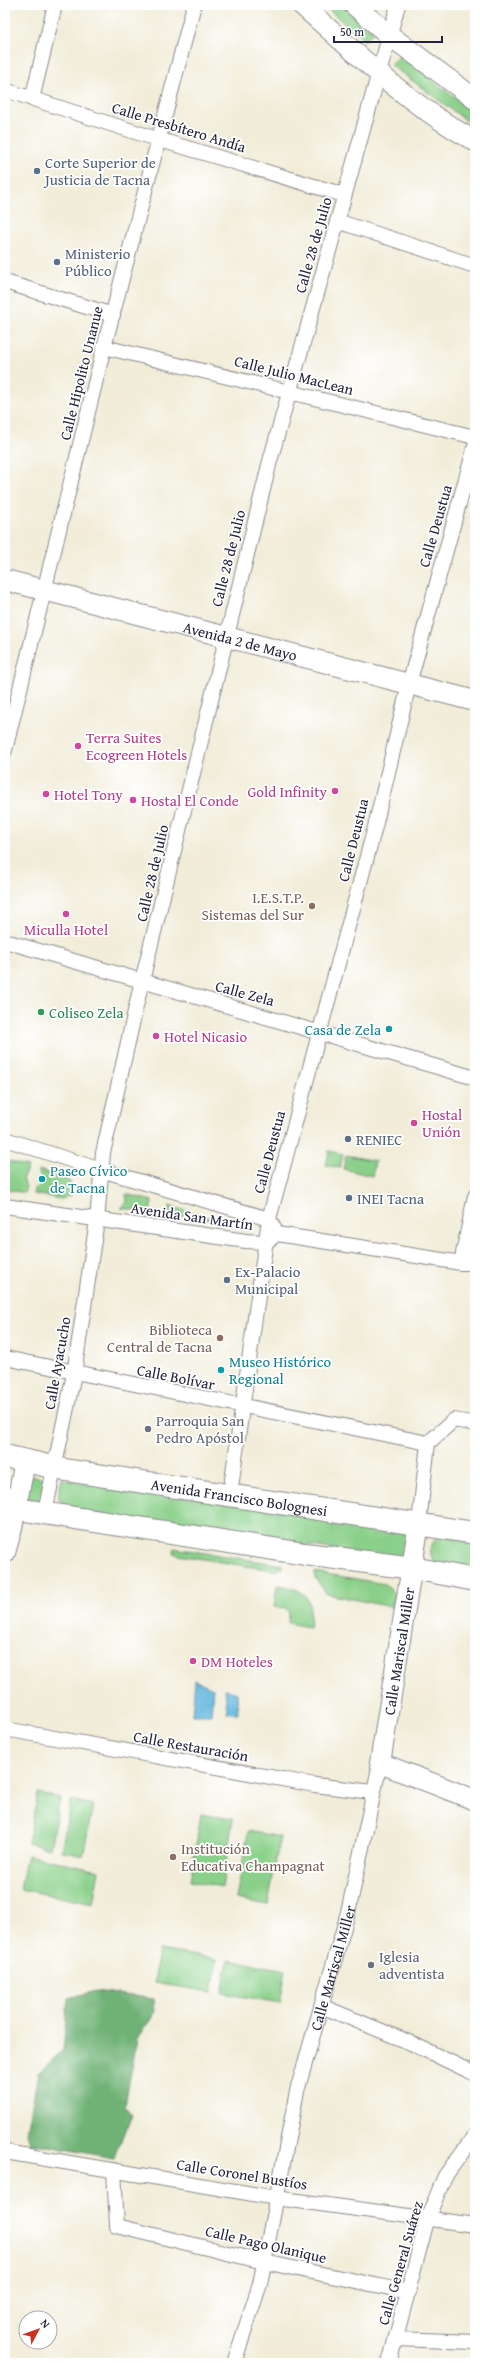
<svg xmlns="http://www.w3.org/2000/svg" width="480" height="2368" font-family="'Gentium Book Plus',serif">
	<style>
		.green { fill: #8bd08a; stroke: #567962 }
		.forest { fill: #70b276; stroke: #496a58 }
		.water { fill: #60b6dd; stroke: #416c8c }
		.lines { fill: none; stroke-linecap: round; stroke-linejoin: round }
		.street-casing { stroke: #8a888a; stroke-width: 16 }
		.secondary-casing { stroke: #8a888a; stroke-width: 22 }
		.primary-casing { stroke: #8a888a; stroke-width: 24 }
		.street { stroke: #fff; stroke-width: 14 }
		.secondary { stroke: #fff; stroke-width: 20 }
		.primary { stroke: #fff; stroke-width: 22 }
		.service-dot { fill: #5c6f8a; stroke: #fff; stroke-width: 1.5 }
		.hotel-dot { fill: #d1479c; stroke: #fff; stroke-width: 1.5 }
		.education-dot { fill: #8d6e63; stroke: #fff; stroke-width: 1.5 }
		.leisure-dot { fill: #2e9e5b; stroke: #fff; stroke-width: 1.5 }
		.culture-dot { fill: #0f9aa8; stroke: #fff; stroke-width: 1.5 }
		.worship-dot { fill: #6b7280; stroke: #fff; stroke-width: 1.5 }
		.labels { text-anchor: middle; dominant-baseline: central; stroke-width: 3.5; stroke-linejoin: round; paint-order: stroke }
		.street-label { font-size: 15px; fill: #22223b; stroke: #fff }
		.service-label { font-size: 15px; fill: #4e5e75; stroke: #fff; text-anchor: start }
		.hotel-label { font-size: 15px; fill: #b23c85; stroke: #fff; text-anchor: start }
		.education-label { font-size: 15px; fill: #785e54; stroke: #fff; text-anchor: end }
		.leisure-label { font-size: 15px; fill: #27864d; stroke: #fff; text-anchor: start }
		.culture-label { font-size: 15px; fill: #0d838f; stroke: #fff; text-anchor: start }
		.worship-label { font-size: 15px; fill: #5b616d; stroke: #fff; text-anchor: start }
	</style>
	<rect width="100%" height="100%" fill="#fff"/>
	<filter id="ink" filterUnits="userSpaceOnUse"><feTurbulence type="fractalNoise" baseFrequency=".025" numOctaves="2"/><feDisplacementMap in="SourceGraphic" scale="8" xChannelSelector="R" yChannelSelector="G"/><feConvolveMatrix kernelMatrix="1 2 1 2 8 2 1 2 1" color-interpolation-filters="sRGB"/></filter>
	<filter id="wash" filterUnits="userSpaceOnUse"><feTurbulence type="fractalNoise" baseFrequency=".012" numOctaves="4" result="noise"/><feDisplacementMap in="SourceGraphic" scale="16" xChannelSelector="R" yChannelSelector="G"/><feGaussianBlur stdDeviation="0.9" result="paint"/><feColorMatrix in="noise" values="0 0 0 0 0 0 0 0 0 0 0 0 0 0 0 0 0 1.4 0 .05"/><feComposite in="paint" operator="in"/></filter>
	<g filter="url(#wash)">
		<rect width="100%" height="100%" fill="#f1edd9"/>
		<!-- green -->
		<g class="green">
			<path d="M323,5H344L374,32L365,41Z"/>
			<path d="M402,53L435,83L475,111V127L391,65Z"/>
			<path d="M329,1151L343,1154L340,1168L326,1165Z"/>
			<path d="M346,1155L375,1161L372,1176L343,1169Z"/>
			<path d="M5,1160L28,1167L23,1178L26,1187L24,1193L5,1189Z"/>
			<path d="M39,1170L69,1181L72,1188L70,1195L62,1199L33,1194L34,1189C46,1185 39,1178 39,1170Z"/>
			<path d="M126,1194L152,1201L150,1212L121,1208L127,1202Z"/>
			<path d="M169,1206L225,1222L168,1214Z"/>
			<path d="M34,1476L43,1478L46,1485L44,1498L38,1502L29,1499L27,1495L28,1479Z"/>
			<path d="M62,1479L408,1529L406,1556L398,1559L65,1509L58,1496Z"/>
			<path d="M439,1535L475,1541V1573L436,1566C428,1553 429,1546 439,1535Z"/>
			<path d="M174,1548L282,1565V1568L277,1571L178,1555L174,1553Z"/>
			<path d="M315,1572L385,1584L394,1593L392,1607L327,1594L315,1578Z"/>
			<path d="M277,1585C305,1588 314,1598 309,1627L288,1623L289,1613L286,1609L274,1607Z"/>
			<path d="M38,1793L60,1798L50,1848L28,1843Z"/>
			<path d="M71,1800L93,1805L83,1856L61,1851Z"/>
			<path d="M201,1814L233,1819L222,1887L190,1881Z"/>
			<path d="M248,1831L280,1837L268,1905L236,1899Z"/>
			<path d="M27,1855L99,1870L93,1904L20,1889Z"/>
			<path d="M159,1950L217,1959L212,1992L154,1983Z"/>
			<path d="M228,1960L286,1970L280,2003L222,1993Z"/>
		</g>
		<!-- forest -->
		<path class="forest" d="M96,1991L154,1999L155,2013L137,2039L125,2105L132,2114L114,2158L30,2143L27,2133L38,2073L63,2050L68,1998Z"/>
		<!-- water -->
		<g class="water">
			<path d="M195,1680L213,1688L211,1715H192Z"/>
			<path d="M225,1689L237,1693L238,1713L227,1712Z"/>
		</g>
	</g>
	<g filter="url(#ink)">
		<g class="lines">
			<defs>
				<g id="street">
					<path d="M5,90L157,139L344,195"/>
					<path d="M32,99L55,5"/>
					<path d="M337,221L475,266"/>
					<path d="M5,282L113,315"/>
					<path d="M104,347L475,437"/>
					<path d="M5,750L104,347L194,5"/>
					<path d="M5,941L475,1078"/>
					<path d="M5,1139L101,1170L269,1219L277,1234L461,1263H475"/>
					<path d="M5,1206L246,1241L265,1242L272,1238"/>
					<path d="M461,1263L475,1196"/>
					<path d="M5,1358L428,1443"/>
					<path d="M428,1443L454,1420L475,1424"/>
					<path d="M230,1494L269,1219L375,827L409,684L475,446"/>
					<path d="M45,1512L74,1374L97,1220L103,1153L140,989L270,461L398,5"/>
					<path d="M419,1523L428,1443"/>
					<path d="M5,1729L315,1785L372,1792"/>
					<path d="M321,2006L411,2043L475,2074"/>
					<path d="M5,2152L276,2198L475,2225"/>
					<path d="M114,2170L117,2226L264,2262L409,2292"/>
					<path d="M396,2339L475,2342"/>
					<path id="s1" d="M234,2363L260,2284L297,2091L348,1913L380,1763"/>
					<path d="M389,2363L428,2217L445,2176L475,2135"/>
				</g>
				<g id="secondary">
					<path d="M302,5C356,53 410,106 475,141"/>
					<path d="M354,5L389,35L475,99"/>
					<path id="s2" d="M5,580L475,701"/>
					<path d="M419,1523L380,1763L475,1800"/>
					<path d="M5,1553L12,1528L25,1461"/>
				</g>
				<g id="primary">
					<path id="s3" d="M5,1456L65,1470L475,1533"/>
					<path d="M5,1507L305,1554L413,1568L475,1580"/>
				</g>
			</defs>
			<!-- street casing -->
			<use href="#street" class="street-casing"/>
			<!-- secondary casing -->
			<use href="#secondary" class="secondary-casing"/>
			<!-- primary casing -->
			<use href="#primary" class="primary-casing"/>
			<!-- street -->
			<use href="#street" class="street"/>
			<!-- secondary -->
			<use href="#secondary" class="secondary"/>
			<!-- primary -->
			<use href="#primary" class="primary"/>
		</g>
	</g>
	<!-- markers -->
	<g class="service-dot">
		<circle cx="37" cy="171" r="4"/>
		<circle cx="57" cy="262" r="4"/>
		<circle cx="348" cy="1139" r="4"/>
		<circle cx="349" cy="1198" r="4"/>
		<circle cx="227" cy="1280" r="4"/>
	</g>
	<g class="hotel-dot">
		<circle cx="78" cy="746" r="4"/>
		<circle cx="335" cy="791" r="4"/>
		<circle cx="46" cy="794" r="4"/>
		<circle cx="133" cy="800" r="4"/>
		<circle cx="66" cy="914" r="4"/>
		<circle cx="156" cy="1036" r="4"/>
		<circle cx="414" cy="1123" r="4"/>
		<circle cx="193" cy="1661" r="4"/>
	</g>
	<g class="education-dot">
		<circle cx="312" cy="906" r="4"/>
		<circle cx="220" cy="1338" r="4"/>
		<circle cx="173" cy="1857" r="4"/>
	</g>
	<circle class="leisure-dot" cx="41" cy="1012" r="4"/>
	<g class="culture-dot">
		<circle cx="389" cy="1029" r="4"/>
		<circle cx="42" cy="1179" r="4"/>
		<circle cx="221" cy="1370" r="4"/>
	</g>
	<g class="worship-dot">
		<circle cx="148" cy="1429" r="4"/>
		<circle cx="371" cy="1965" r="4"/>
	</g>
	<g class="labels">
		<!-- street labels -->
		<g class="street-label">
			<text transform="translate(179 127) rotate(17)">Calle Presbítero Andía</text>
			<text transform="translate(313 245) rotate(-74)">Calle 28 de Julio</text>
			<text transform="translate(81 373) rotate(-76)">Calle Hipolito Unanue</text>
			<text transform="translate(294 375) rotate(14)">Calle Julio MacLean</text>
			<text transform="translate(435 526) rotate(-74)">Calle Deustua</text>
			<text transform="translate(228 558) rotate(-76)">Calle 28 de Julio</text>
			<text stroke="none"><textPath href="#s2" startOffset="243">Avenida 2 de Mayo</textPath></text>
			<text transform="translate(353 840) rotate(-76)">Calle Deustua</text>
			<text transform="translate(152 873) rotate(-77)">Calle 28 de Julio</text>
			<text transform="translate(245 993) rotate(15)">Calle Zela</text>
			<text transform="translate(269 1152) rotate(-75)">Calle Deustua</text>
			<text transform="translate(192 1216) rotate(8)">Avenida San Martín</text>
			<text transform="translate(57 1363) rotate(-80)">Calle Ayacucho</text>
			<text transform="translate(176 1377) rotate(11)">Calle Bolívar</text>
			<text stroke="none"><textPath href="#s3" startOffset="238">Avenida Francisco Bolognesi</textPath></text>
			<text transform="translate(399 1651) rotate(-81)">Calle Mariscal Miller</text>
			<text transform="translate(191 1746) rotate(10)">Calle Restauración</text>
			<text stroke="none"><textPath href="#s1" startOffset="408">Calle Mariscal Miller</textPath></text>
			<text transform="translate(242 2174) rotate(9)">Calle Coronel Bustíos</text>
			<text transform="translate(266 2244) rotate(13)">Calle Pago Olanique</text>
			<text transform="translate(400 2263) rotate(-74)">Calle General Suárez</text>
		</g>
		<!-- service labels -->
		<g class="service-label">
			<text x="45" y="162">Corte Superior de<tspan x="45" dy="17">Justicia de Tacna</tspan></text>
			<text x="65" y="253">Ministerio<tspan x="65" dy="17">Público</tspan></text>
			<text x="356" y="1139">RENIEC</text>
			<text x="357" y="1198">INEI Tacna</text>
			<text x="235" y="1271">Ex-Palacio<tspan x="235" dy="17">Municipal</tspan></text>
		</g>
		<!-- hotel labels -->
		<g class="hotel-label">
			<text x="86" y="737">Terra Suites<tspan x="86" dy="17">Ecogreen Hotels</tspan></text>
			<text x="327" y="791" text-anchor="end">Gold Infinity</text>
			<text x="54" y="794">Hotel Tony</text>
			<text x="141" y="800">Hostal El Conde</text>
			<text x="66" y="929" text-anchor="middle">Miculla Hotel</text>
			<text x="164" y="1036">Hotel Nicasio</text>
			<text x="422" y="1114">Hostal<tspan x="422" dy="17">Unión</tspan></text>
			<text x="201" y="1661">DM Hoteles</text>
		</g>
		<!-- education labels -->
		<g class="education-label">
			<text x="304" y="897">I.E.S.T.P.<tspan x="304" dy="17">Sistemas del Sur</tspan></text>
			<text x="212" y="1329">Biblioteca<tspan x="212" dy="17">Central de Tacna</tspan></text>
			<text x="181" y="1848" text-anchor="start">Institución<tspan x="181" dy="17">Educativa Champagnat</tspan></text>
		</g>
		<!-- leisure labels -->
		<g class="leisure-label">
			<text x="49" y="1012">Coliseo Zela</text>
		</g>
		<!-- culture labels -->
		<g class="culture-label">
			<text x="381" y="1029" text-anchor="end">Casa de Zela</text>
			<text x="50" y="1170">Paseo Cívico<tspan x="50" dy="17">de Tacna</tspan></text>
			<text x="229" y="1361">Museo Histórico<tspan x="229" dy="17">Regional</tspan></text>
		</g>
		<!-- worship labels -->
		<g class="worship-label">
			<text x="156" y="1420">Parroquia San<tspan x="156" dy="17">Pedro Apóstol</tspan></text>
			<text x="379" y="1956">Iglesia<tspan x="379" dy="17">adventista</tspan></text>
		</g>
	</g>
	<!-- margin -->
	<rect width="480" height="2368" fill="none" stroke="#fff" stroke-width="20"/>
	<!-- north arrow -->
	<g transform="translate(38 2330) rotate(49)"><circle r="19" fill="#ffffff" stroke="#a7a7b1"/>
	<path d="M0-3L7 15L0 10L-7 15Z" fill="#c8321e"/>
	<text y="-6" font-size="11" font-weight="bold" text-anchor="middle" fill="#22223b">N</text>
	</g>
	<!-- scale -->
	<path d="M334 36v6h108v-6" fill="none" stroke="#22223b" stroke-width="2"/>
	<text x="340" y="36" font-size="12" fill="#22223b" stroke="#ffffff" stroke-width="3" paint-order="stroke">50 m</text>
</svg>
